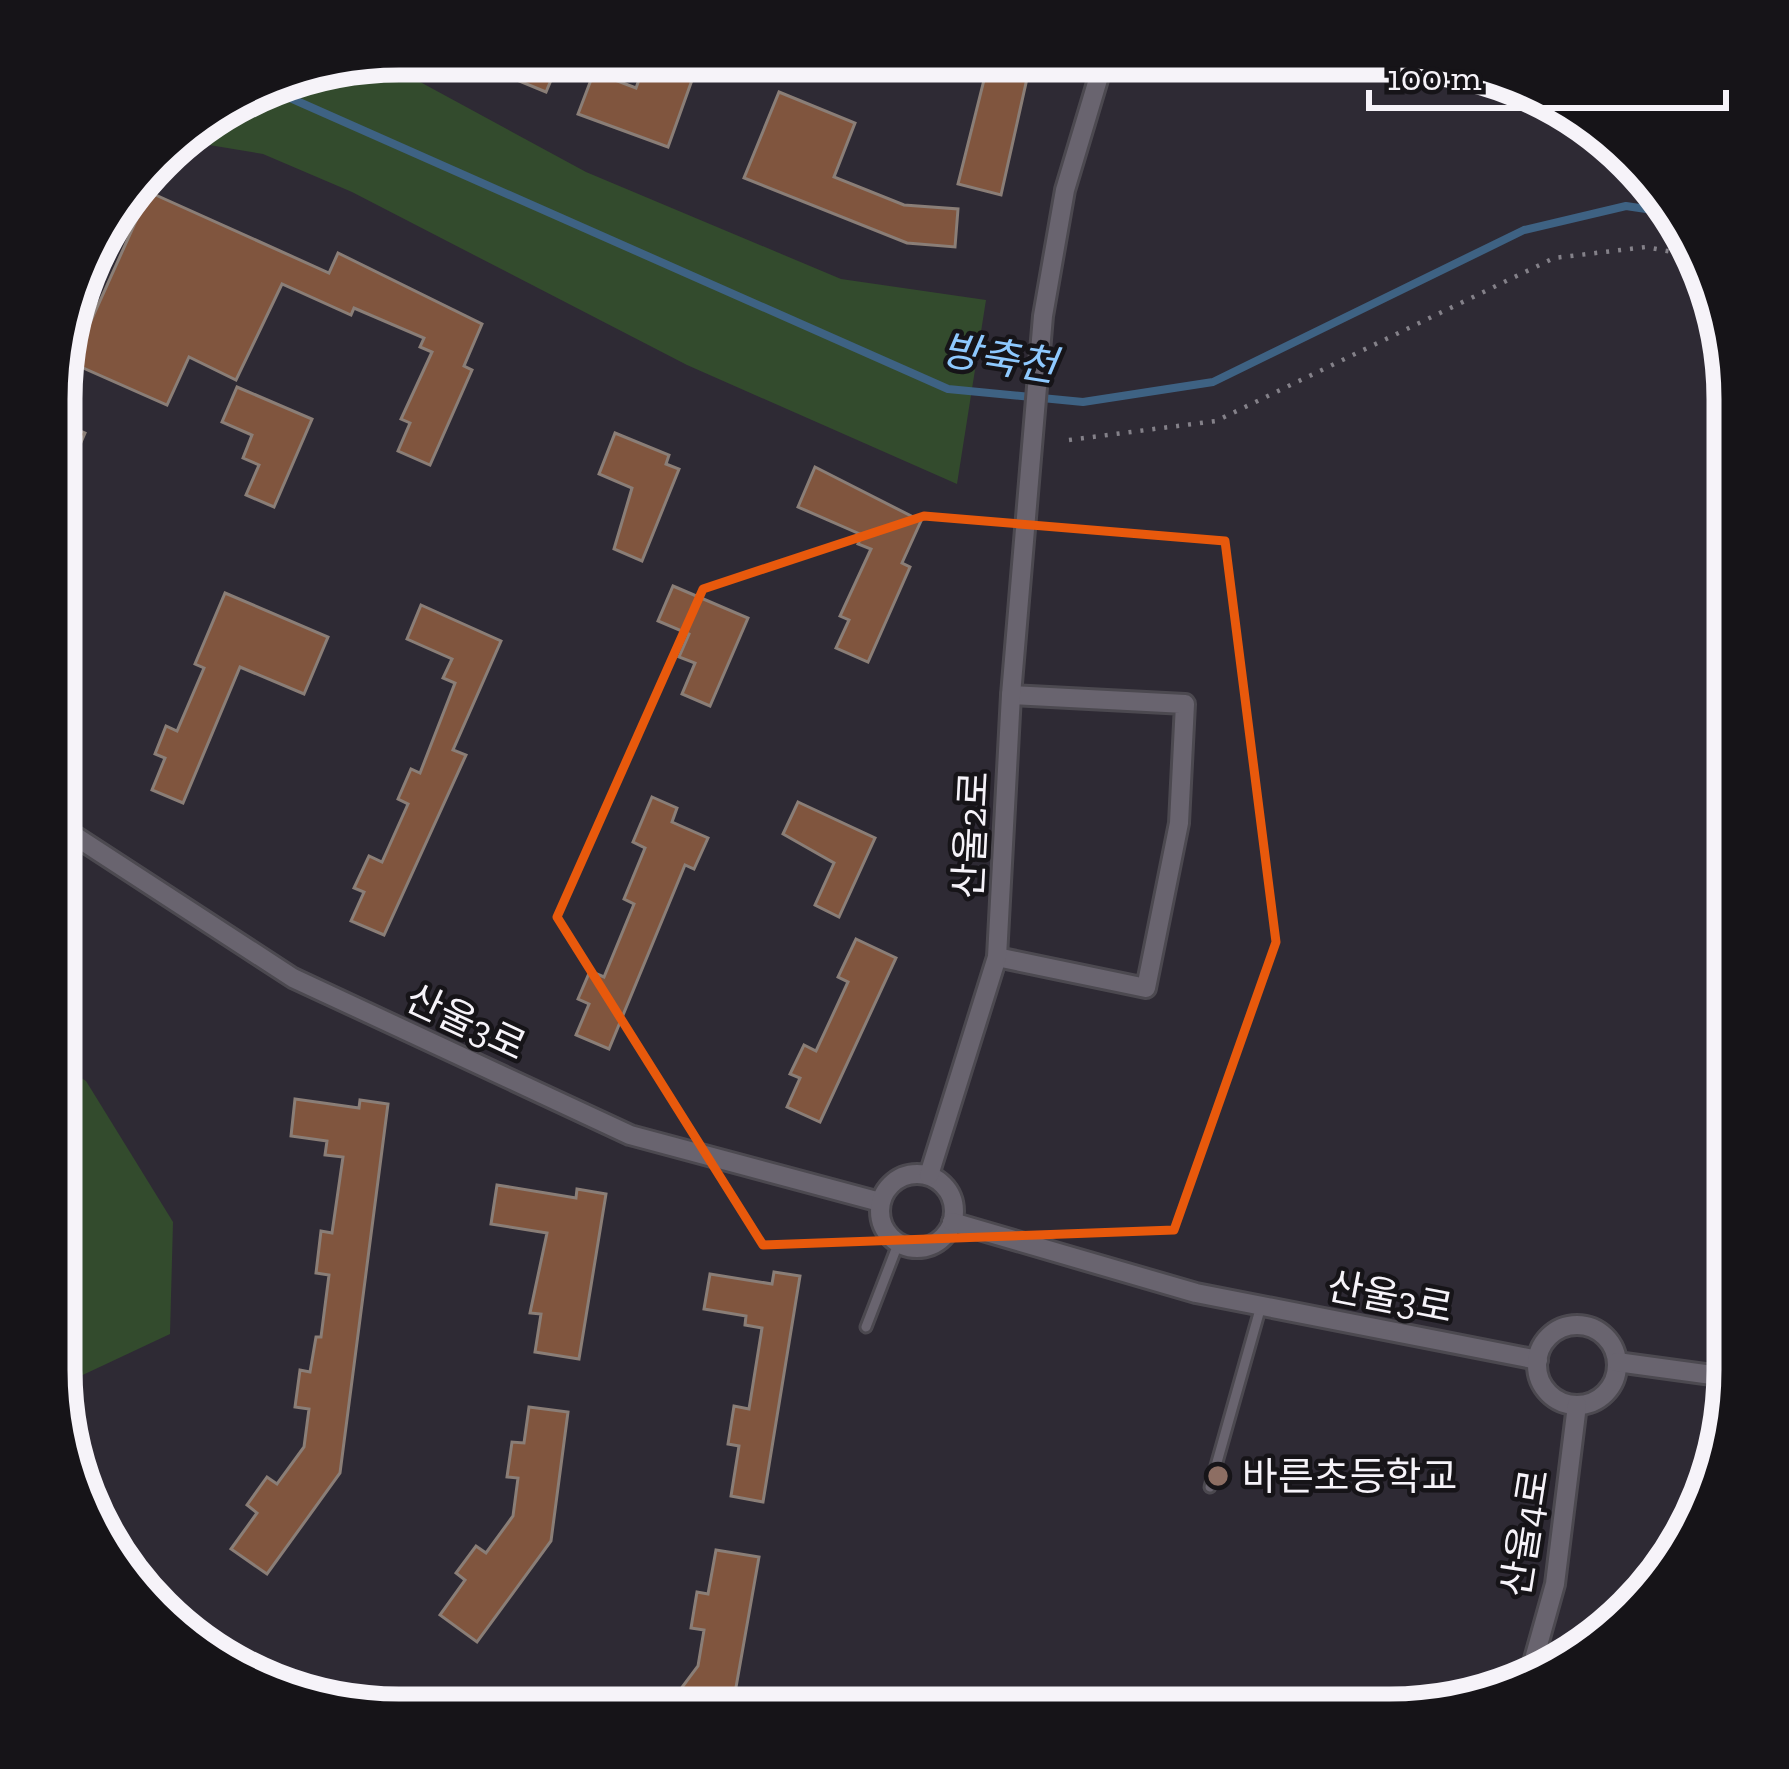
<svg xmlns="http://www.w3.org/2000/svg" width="1789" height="1769" font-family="'Zilla Slab','Noto Sans KR',serif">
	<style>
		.green { fill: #334b2d }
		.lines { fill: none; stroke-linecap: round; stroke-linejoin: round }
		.stream { stroke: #3e6283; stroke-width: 8 }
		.building { fill: #80553e; stroke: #8a7e77; stroke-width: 3 }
		.service-casing { stroke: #4c4950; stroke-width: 15 }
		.minor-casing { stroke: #4c4950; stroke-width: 24 }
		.path { stroke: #848189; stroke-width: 4.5; stroke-dasharray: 3 9; stroke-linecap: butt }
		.service { stroke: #69646f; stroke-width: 9 }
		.minor { stroke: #69646f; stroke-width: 18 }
		.marked { fill: none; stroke: #e8590c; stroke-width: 9; stroke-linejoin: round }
		.education-dot { fill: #8d6e63; stroke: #161418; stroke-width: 4.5 }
		.labels { text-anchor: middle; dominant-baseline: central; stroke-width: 9; stroke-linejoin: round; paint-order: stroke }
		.street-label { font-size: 39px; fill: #f6f3f9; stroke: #161418 }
		.poi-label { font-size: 39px; fill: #f6f3f9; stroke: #161418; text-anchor: start }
		.water-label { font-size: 42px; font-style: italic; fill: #8ec9fe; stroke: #161418 }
		.rim { fill: none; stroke: #f6f3f9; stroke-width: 15 }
	</style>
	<rect width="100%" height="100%" fill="#2e2a34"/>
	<!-- green -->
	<g class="green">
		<path d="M376,58L586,172L841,279L986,300L957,484L687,365L352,192L263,154L173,139L287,73Z"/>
		<path d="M57,1063L86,1081L173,1222L170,1334L55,1388Z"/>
	</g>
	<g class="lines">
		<!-- stream -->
		<path class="stream" d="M263,86L948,389L1083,402L1213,382L1524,230L1626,206L1673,213"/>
	</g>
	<!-- building -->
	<g class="building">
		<path d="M453,54H562L546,92Z"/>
		<path d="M648,55H701L668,147L578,114L594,72L636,88Z"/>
		<path d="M990,56H1032L1001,195L958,184Z"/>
		<path d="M779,92L855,123L834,177L904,205L958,209L955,247L907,243L744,178Z"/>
		<path d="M149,192L329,273L338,253L482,324L464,366L472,370L430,465L398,451L410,423L401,419L432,352L420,347L424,338L354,308L351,315L282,284L236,380L189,357L167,405L72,363Z"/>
		<path d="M237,387L312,419L274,507L246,495L259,465L243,458L252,435L222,422Z"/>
		<path d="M60,422L85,433L60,491Z"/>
		<path d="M615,433L669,455L666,464L679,469L642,561L614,549L632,488L599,474Z"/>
		<path d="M815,467L921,521L902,563L910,567L868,662L836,648L849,620L840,616L871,549L858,544L862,535L798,507Z"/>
		<path d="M673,586L748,618L710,706L682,694L695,663L679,657L689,634L658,621Z"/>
		<path d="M225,593L328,637L304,694L240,667L183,803L152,790L165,758L155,754L166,726L177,731L204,668L195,664Z"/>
		<path d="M421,605L501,641L453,750L466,755L384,935L351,921L364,892L354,888L369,856L382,862L408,804L398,799L411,769L420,773L455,683L443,678L452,659L407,639Z"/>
		<path d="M652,797L677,808L672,822L708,838L694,869L685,865L609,1049L576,1035L589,1004L578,999L590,971L604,977L634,904L624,899L645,848L633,842Z"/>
		<path d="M798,802L875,838L839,917L815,905L834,863L783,834Z"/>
		<path d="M856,939L896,958L820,1122L787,1107L800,1078L790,1074L804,1045L816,1051L848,982L838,977Z"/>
		<path d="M295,1099L359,1108L360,1100L388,1104L340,1473L267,1574L231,1549L257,1513L247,1505L267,1477L277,1484L304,1447L309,1409L295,1407L300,1370L310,1372L316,1337H321L329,1275L316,1273L321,1231L332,1233L343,1157L325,1155L327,1141L291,1136Z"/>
		<path d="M497,1185L576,1198L577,1189L606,1194L579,1359L535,1352L541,1314L530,1313L547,1233L491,1224Z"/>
		<path d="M774,1272L800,1276L763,1502L731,1496L739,1446L728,1444L734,1406L749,1409L762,1328L745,1325L746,1316L704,1309L710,1274L772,1284Z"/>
		<path d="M529,1407L568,1412L551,1541L477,1642L440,1615L465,1580L456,1573L476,1546L486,1553L513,1516L518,1478L507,1477L512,1442L524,1443Z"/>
		<path d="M716,1550L759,1557L735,1693L720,1714H662L698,1666L704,1630L691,1628L697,1592L708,1594Z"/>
	</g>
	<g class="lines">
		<defs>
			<g id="service">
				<path d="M866,1327L898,1244"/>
				<path d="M1210,1487L1261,1306"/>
			</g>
			<g id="minor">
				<path d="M58,825L293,978L630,1135L880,1202"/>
				<path d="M997,957L1146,988L1179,823L1185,704L1011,695"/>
				<circle cx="917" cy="1211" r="37"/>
				<path d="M929,1175L997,957L1011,695L1043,316L1065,190L1105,56"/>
				<path d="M952,1222L1196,1293L1538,1360"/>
				<circle cx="1577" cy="1365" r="40"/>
				<path d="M1617,1362L1734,1378"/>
				<path d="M1531,1670L1555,1584L1577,1405"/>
			</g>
		</defs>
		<!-- service casing -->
		<use href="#service" class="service-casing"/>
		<!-- minor casing -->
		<use href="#minor" class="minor-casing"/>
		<!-- path -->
		<path class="path" d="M1069,440L1216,421L1554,258L1646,247L1688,255"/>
		<!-- service -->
		<use href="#service" class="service"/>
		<!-- minor -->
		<use href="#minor" class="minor"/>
	</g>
	<!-- marked area -->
	<path class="marked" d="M924,516L1225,541L1276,942L1174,1230L763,1245L557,917L703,589Z"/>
	<!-- markers -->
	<circle class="education-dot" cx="1218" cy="1476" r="12"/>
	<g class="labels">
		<!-- street labels -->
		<g class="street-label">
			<text transform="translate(971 835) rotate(-87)">산울2로</text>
			<text transform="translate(466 1022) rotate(25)">산울3로</text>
			<text transform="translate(1390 1297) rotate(11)">산울3로</text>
			<text transform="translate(1525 1533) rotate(-81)">산울4로</text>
		</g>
		<!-- poi labels -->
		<g class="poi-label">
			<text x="1242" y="1476">바른초등학교</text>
		</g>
		<!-- water labels -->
		<g class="water-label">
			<text transform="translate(999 358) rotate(9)">방축천</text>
		</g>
	</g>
	<!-- crop -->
	<path d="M0 0H1789V1769H0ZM399 75H1390A324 324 0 0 1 1714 399V1370A324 324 0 0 1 1390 1694H399A324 324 0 0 1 75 1370V399A324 324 0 0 1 399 75Z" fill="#161418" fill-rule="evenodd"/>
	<path class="rim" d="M399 75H1390A324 324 0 0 1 1714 399V1370A324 324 0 0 1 1390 1694H399A324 324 0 0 1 75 1370V399A324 324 0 0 1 399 75Z"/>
	<!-- scale -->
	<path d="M1369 90v18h357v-18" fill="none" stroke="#f6f3f9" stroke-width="6"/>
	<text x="1387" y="90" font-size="36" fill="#f6f3f9" stroke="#161418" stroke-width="9" paint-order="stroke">100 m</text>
</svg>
